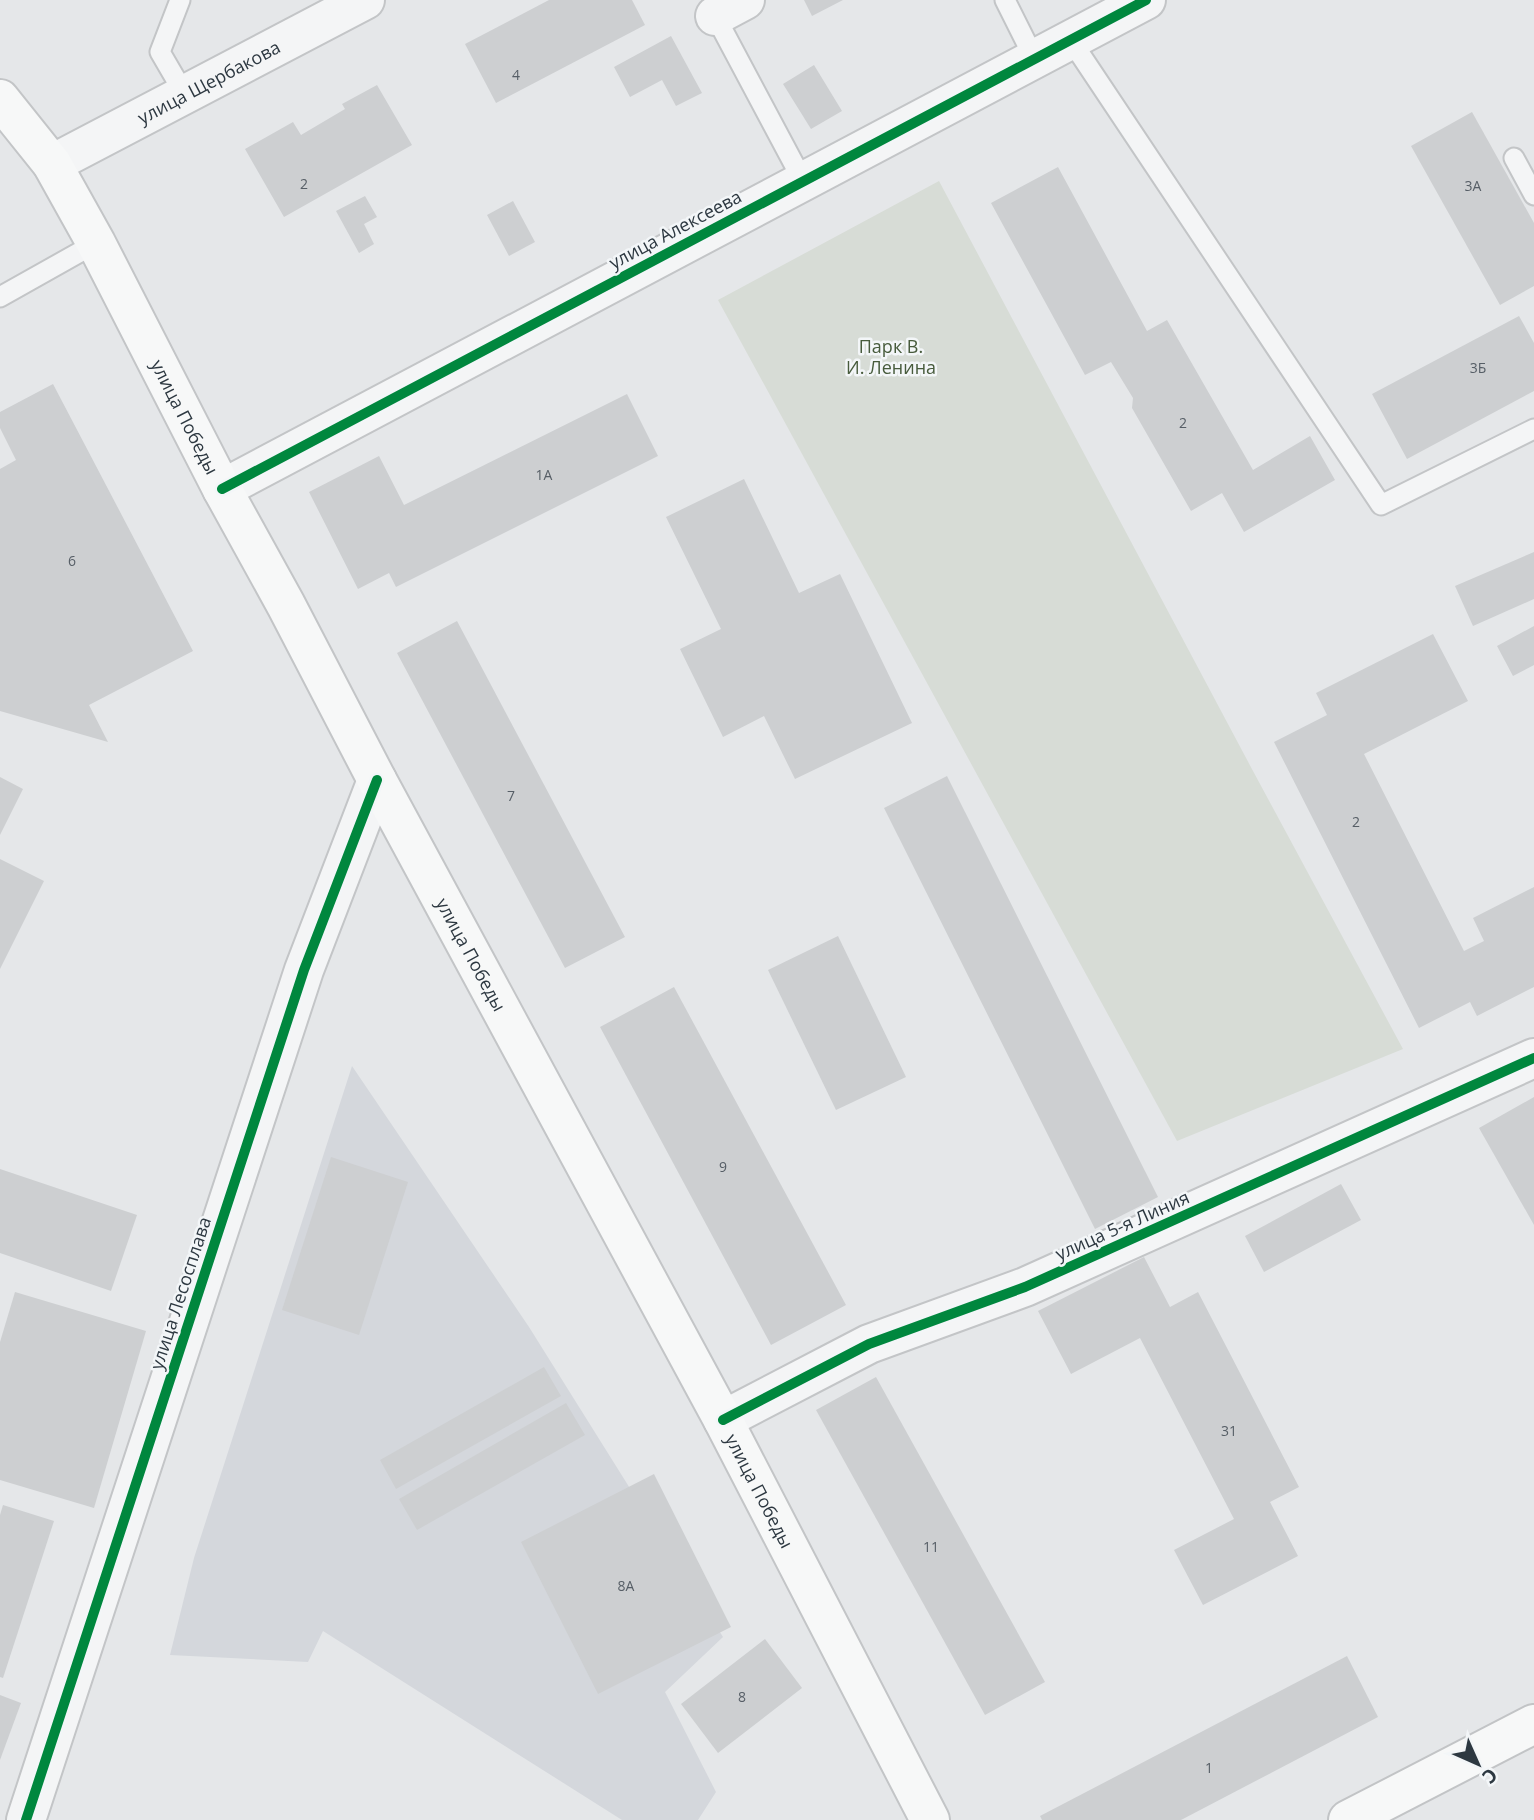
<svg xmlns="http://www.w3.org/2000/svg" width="1534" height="1820" font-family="'Open Sans',sans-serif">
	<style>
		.built { fill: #d4d7dc }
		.green { fill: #d7dcd6 }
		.building { fill: #cdcfd1 }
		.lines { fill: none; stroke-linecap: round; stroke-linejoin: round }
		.lane-casing { stroke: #c3c5c7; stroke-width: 23 }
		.street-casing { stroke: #c3c5c7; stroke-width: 42 }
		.secondary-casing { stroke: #c3c5c7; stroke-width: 42 }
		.primary-casing { stroke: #c2c4c6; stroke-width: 42 }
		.lane { stroke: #f4f5f6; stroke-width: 19 }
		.street { stroke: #f4f5f6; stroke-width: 38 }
		.secondary { stroke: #f7f8f8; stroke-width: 38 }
		.primary { stroke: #f7f8f8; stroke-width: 38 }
		.cycleway-casing { stroke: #f3f6f8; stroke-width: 15 }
		.cycleway { stroke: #00873e; stroke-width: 10 }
		.labels { text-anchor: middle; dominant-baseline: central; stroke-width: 5; stroke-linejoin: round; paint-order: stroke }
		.number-label { font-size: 14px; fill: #565e66 }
		.street-label { font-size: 18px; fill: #2d3841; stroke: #f3f6f8 }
		.park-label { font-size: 18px; fill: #475b3c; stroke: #f3f6f8 }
	</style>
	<rect width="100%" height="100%" fill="#e5e7e9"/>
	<!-- built -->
	<path class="built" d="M352,1066L529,1327L723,1637L665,1692L716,1792L698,1820H622L323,1631L308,1662L170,1655L194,1558Z"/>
	<!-- green -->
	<path class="green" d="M939,181L1253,771L1403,1049L1177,1141L718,300Z"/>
	<!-- building -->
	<g class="building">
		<path d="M549,0H632L645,25L496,103L465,44Z"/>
		<path d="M804,0H843L812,16Z"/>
		<path d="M671,36L702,93L676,106L662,80L630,97L614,67Z"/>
		<path d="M814,65L842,111L811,129L783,84Z"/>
		<path d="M377,85L412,145L284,217L245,149L293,122L301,135L345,109L342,104Z"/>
		<path d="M1472,112L1534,223V286L1500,305L1411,146Z"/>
		<path d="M1058,167L1147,331L1167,320L1253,470L1310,436L1335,480L1244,532L1222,493L1191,511L1132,408L1133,398L1111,362L1085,375L991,203Z"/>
		<path d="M365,196L377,217L364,224L374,244L359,253L336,211Z"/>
		<path d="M513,201L535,242L509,256L487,215Z"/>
		<path d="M1519,316L1534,343V391L1407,459L1372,394Z"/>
		<path d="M53,384L193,651L89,705L108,742L0,711V469L16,460L0,428V412Z"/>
		<path d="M627,394L658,456L396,587L389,573L358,589L309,492L379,456L404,505Z"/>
		<path d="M744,479L799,593L840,574L912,723L795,779L764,716L723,737L680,649L721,629L666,517Z"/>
		<path d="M1534,552V599L1473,626L1455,586Z"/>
		<path d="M457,621L625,937L565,968L397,653Z"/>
		<path d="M1534,626V665L1513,676L1497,646Z"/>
		<path d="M1433,634L1468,701L1364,754L1464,951L1484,941L1473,918L1534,887V987L1477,1016L1470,1002L1419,1028L1274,742L1327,715L1316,693Z"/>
		<path d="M947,776L1158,1197L1095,1229L884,808Z"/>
		<path d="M0,777L23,789L0,835Z"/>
		<path d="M0,859L44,881L0,969Z"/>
		<path d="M838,936L906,1077L836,1110L768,970Z"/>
		<path d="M674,987L846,1305L771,1345L600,1027Z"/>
		<path d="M1534,1097V1225L1479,1128Z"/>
		<path d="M331,1157L408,1182L359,1335L282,1310Z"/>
		<path d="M0,1169L137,1215L111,1291L0,1253Z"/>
		<path d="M1341,1184L1361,1220L1264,1272L1245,1236Z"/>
		<path d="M1144,1257L1170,1307L1198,1292L1299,1487L1270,1502L1298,1556L1203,1605L1174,1550L1234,1519L1140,1338L1071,1374L1038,1311Z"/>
		<path d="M15,1292L146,1331L94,1508L0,1480V1342Z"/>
		<path d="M544,1367L561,1396L396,1489L380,1460Z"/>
		<path d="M876,1377L1045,1682L985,1715L816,1410Z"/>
		<path d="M566,1403L585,1435L417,1530L399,1499Z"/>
		<path d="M654,1474L731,1627L598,1694L521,1542Z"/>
		<path d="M3,1505L54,1521L3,1678L0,1677V1515Z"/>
		<path d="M765,1639L802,1688L718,1753L681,1704Z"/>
		<path d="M1347,1656L1378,1717L1181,1820H1042L1040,1816Z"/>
		<path d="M0,1695L21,1703L0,1760Z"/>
	</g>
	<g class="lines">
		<defs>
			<g id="lane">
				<path d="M180,0L160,52L185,95"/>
				<path d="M1005,0L1034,58"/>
				<path d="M712,10L803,181"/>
				<path d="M1070,39L1381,505L1534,429"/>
				<path d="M1514,158L1534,195"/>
				<path d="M0,297L96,243"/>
			</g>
			<g id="street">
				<path d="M715,16L745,0"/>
				<path id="s1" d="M52,164L365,0"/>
				<path d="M222,489L1146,0"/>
				<path d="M723,1420L869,1344L1025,1287L1534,1058"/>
				<path d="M26,1820L304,970L377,780"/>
			</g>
			<g id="secondary">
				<path id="s2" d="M0,99L52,164L96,243L222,489L286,605L377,780L723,1420L930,1820"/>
			</g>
			<path id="primary" d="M1348,1820L1534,1724"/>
		</defs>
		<!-- lane casing -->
		<use href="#lane" class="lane-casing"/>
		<!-- street casing -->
		<use href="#street" class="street-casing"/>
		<!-- secondary casing -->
		<use href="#secondary" class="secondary-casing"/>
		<!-- primary casing -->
		<use href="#primary" class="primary-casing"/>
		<!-- lane -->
		<use href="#lane" class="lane"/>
		<!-- street -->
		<use href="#street" class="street"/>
		<!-- secondary -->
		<use href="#secondary" class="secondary"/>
		<!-- primary -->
		<use href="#primary" class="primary"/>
		<defs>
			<g id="cycleway">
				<path d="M222,489L1146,0"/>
				<path d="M723,1420L869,1344L1025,1287L1534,1058"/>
				<path d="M26,1820L304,970L377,780"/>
			</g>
		</defs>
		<!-- cycleway casing -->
		<use href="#cycleway" class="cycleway-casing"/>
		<!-- cycleway -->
		<use href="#cycleway" class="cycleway"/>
	</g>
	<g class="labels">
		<!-- number labels -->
		<g class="number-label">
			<text x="516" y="74">4</text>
			<text x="304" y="183">2</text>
			<text x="1473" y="185">3А</text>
			<text x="1478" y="367">3Б</text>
			<text x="1183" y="422">2</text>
			<text x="544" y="474">1А</text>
			<text x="72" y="560">6</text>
			<text x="511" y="795">7</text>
			<text x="1356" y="821">2</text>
			<text x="723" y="1166">9</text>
			<text x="1229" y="1430">31</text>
			<text x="931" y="1546">11</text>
			<text x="626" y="1585">8А</text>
			<text x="742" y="1696">8</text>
			<text x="1209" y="1767">1</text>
		</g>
		<!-- street labels -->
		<g class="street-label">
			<text stroke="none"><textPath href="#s1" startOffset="177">улица Щербакова</textPath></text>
			<text transform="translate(675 229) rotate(-28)">улица Алексеева</text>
			<text stroke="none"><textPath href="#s2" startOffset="369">улица Победы</textPath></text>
			<text stroke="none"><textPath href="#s2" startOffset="978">улица Победы</textPath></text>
			<text transform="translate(1122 1225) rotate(-24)">улица 5-я Линия</text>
			<text transform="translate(180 1293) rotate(-72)">улица Лесосплава</text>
			<text stroke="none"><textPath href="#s2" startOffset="1587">улица Победы</textPath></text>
		</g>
		<!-- park labels -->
		<g class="park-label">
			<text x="891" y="346">Парк В.<tspan x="891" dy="21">И. Ленина</tspan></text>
		</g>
	</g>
	<!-- north arrow -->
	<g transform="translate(1478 1764) rotate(135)" stroke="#f3f6f8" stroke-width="5" paint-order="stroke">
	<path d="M0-5L12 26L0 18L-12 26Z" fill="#2d3841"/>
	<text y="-10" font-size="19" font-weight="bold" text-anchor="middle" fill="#2d3841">С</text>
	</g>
</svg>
